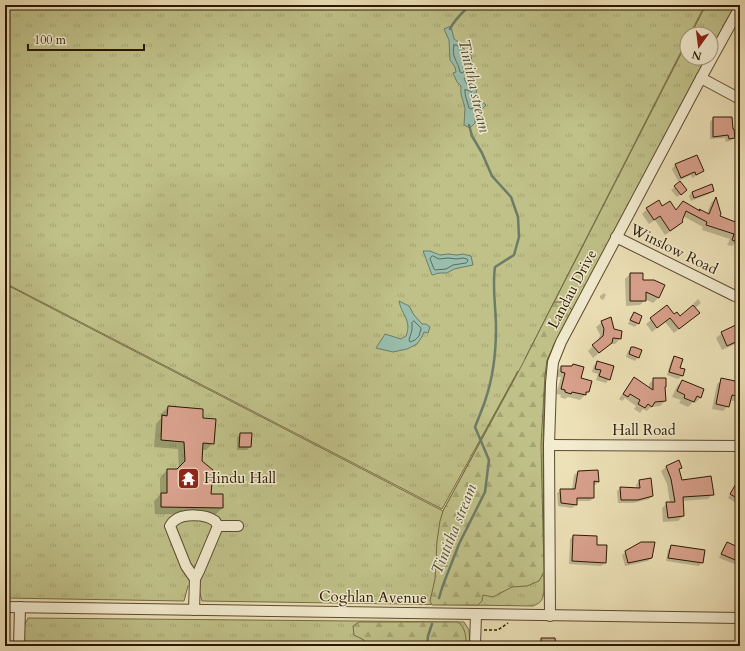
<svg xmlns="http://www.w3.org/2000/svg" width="745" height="651" font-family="Cardo,serif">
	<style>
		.grass { fill: url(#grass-tufts); stroke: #756c44 }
		.forest { fill: url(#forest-firs); stroke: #756c44 }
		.water { fill: #99bead; stroke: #6d7c68 }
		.shadow { fill: #0003 }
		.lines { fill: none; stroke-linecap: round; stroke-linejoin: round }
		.shore { stroke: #626b56; stroke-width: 1 }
		.stream { stroke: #6d7c68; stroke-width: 2.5 }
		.building { fill: #d9a18d; stroke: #2a1800 }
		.minor-casing { stroke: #5b4a2e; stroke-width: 12 }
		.path { stroke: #2a1800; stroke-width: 1.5; stroke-dasharray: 3 2; stroke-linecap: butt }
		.minor { stroke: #f3ecd0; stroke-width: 10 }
		.labels { text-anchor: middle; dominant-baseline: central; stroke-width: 3; stroke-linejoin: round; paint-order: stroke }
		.street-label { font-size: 15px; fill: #2a1800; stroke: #f3ecd0 }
		.poi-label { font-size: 15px; fill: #2a1800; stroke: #f3ecd0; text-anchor: start }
		.water-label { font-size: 16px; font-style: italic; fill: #51523d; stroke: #f3ecd0 }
	</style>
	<defs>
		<pattern id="grass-tufts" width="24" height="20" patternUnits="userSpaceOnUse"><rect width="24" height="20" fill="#c0c189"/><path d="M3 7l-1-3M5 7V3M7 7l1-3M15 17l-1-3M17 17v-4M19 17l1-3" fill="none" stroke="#a5a574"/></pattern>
		<pattern id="forest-firs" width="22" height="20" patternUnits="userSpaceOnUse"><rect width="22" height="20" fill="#c0c189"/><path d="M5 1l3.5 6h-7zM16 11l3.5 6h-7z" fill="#a5a574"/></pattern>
	</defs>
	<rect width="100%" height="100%" fill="#ede1b7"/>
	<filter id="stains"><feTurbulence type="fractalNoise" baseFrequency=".005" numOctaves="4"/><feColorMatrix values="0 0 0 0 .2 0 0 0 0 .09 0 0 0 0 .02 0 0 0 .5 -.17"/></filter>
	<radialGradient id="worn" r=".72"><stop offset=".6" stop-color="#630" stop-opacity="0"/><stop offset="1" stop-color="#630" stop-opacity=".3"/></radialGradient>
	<!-- grass -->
	<g class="grass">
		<path d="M5,5H705L690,34H687V40L525,359L687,42V58H711V34H691L706,5H740L554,345L547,360L545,375L543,445L544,590C543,600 542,602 533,606L202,601L198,586H188L184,601L5,598V284L443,511L518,371L442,509L5,283Z"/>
		<path d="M28,618L464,622L469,630L470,646H23L24,626Z"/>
	</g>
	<!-- forest -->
	<g class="forest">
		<path d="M554,302H564L573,311L554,345L547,360L545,375L541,445L544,572L539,581L527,586L512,587L493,597L483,595L482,601L478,605H432L430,601L435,579L437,541L440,521L443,511L522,365Z"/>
		<path d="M359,622H458C466,629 466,636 466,646H366L364,640L354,635L353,626Z"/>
	</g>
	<!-- water -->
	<g class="water">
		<path d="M451,26L454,39L460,43L463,48L471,55L472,64L471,75L467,74L464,79L468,86L477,88L476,94L480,100L486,105L481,110H476L475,123L470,128L464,125C464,119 465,114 465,108C463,99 460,96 461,86L457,82L453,73L456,72L455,67L450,60L449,40L444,29Z"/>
		<path d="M423,251H430L440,255L448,254L457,255L463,254L471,256L473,265L454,269L447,273H439L432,275Z"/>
		<path d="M399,301L409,306L414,315L422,324H426L430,327L428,333L424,332L422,337L417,344L407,349L393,352L376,348L385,334L401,339L406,336C412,320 402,316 399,301Z"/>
	</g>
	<!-- shadow -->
	<g class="shadow">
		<path d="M713,118L733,138L730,141L726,142L725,138L710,139V122Z"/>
		<path d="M696,156L703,171L699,174L692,178L691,175L678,181L672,169L675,165Z"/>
		<path d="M680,183L683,193L677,197L671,190Z"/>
		<path d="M713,190L709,194L691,201L689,196L692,192Z"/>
		<path d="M715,199L719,214L718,216L740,224V239L732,246L727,245L730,239L702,230L703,227L683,216L681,221L682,222L677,227L665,235L655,220L649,224L642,214L647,209L662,207L675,211L683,203L707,214L711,203Z"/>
		<path d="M630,274L642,281L664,285L658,298L653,303L645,299V300L640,305L626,306L625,279Z"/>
		<path d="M604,293L606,295L603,300L600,298V296Z"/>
		<path d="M698,299L701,303L695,308L694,317L674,333L665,322L652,332L646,324L667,307L674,316L679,317L694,305L693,304Z"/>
		<path d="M634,313L638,323L635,327L628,324L631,317Z"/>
		<path d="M602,322L613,330L620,339L615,344H610L593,358L588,351L598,341L600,335L596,327Z"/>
		<path d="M740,325V342L722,350L716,338L722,333Z"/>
		<path d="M632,348L638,357L635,361L626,357L628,351Z"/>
		<path d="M674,357L679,368L684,370L682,376L678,379L667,375L671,361Z"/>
		<path d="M598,362L609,379L606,383L596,380L598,374L592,372L594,365Z"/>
		<path d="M561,367L580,379L588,392L580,400L568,397L565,399L560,397L561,395L556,394L561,377H556V372Z"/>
		<path d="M740,375V403L730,400L728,406L723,411L712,409L717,384L722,380L739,383Z"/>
		<path d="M635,378L649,388V384L654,379L664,387L665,401L660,406L651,407L647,411L643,409L640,413L634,409L636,406L625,398L622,401L619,399L630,383Z"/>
		<path d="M682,381L703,390L700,398L695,403L693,402L688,407L679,403L681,400L672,397L677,386Z"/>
		<path d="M168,407L202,419L213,443L206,450H202L201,462L210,495L222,508L215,515L155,514L154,501L160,495V478L167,470L179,469L178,449L154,447L156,424L161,418V414Z"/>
		<path d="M240,434H250V447L247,450H237V437Z"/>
		<path d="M678,462L681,468L678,470L682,481L713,494L708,499L682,501L683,516L678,521L663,522L662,508L667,503H670L667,484L661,471L666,467Z"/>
		<path d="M578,472L598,482L595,485H593V498L590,501H576V505L572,508L558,506L557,493L561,490H572L574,475Z"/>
		<path d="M740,476V502L738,504L728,498Z"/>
		<path d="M639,481L652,496L649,499L633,503H618L617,491L621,488L637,489L636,485Z"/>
		<path d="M573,536L596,546L605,563L601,566L569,564L570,539Z"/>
		<path d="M727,543L737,547L740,544V566L719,558L724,547Z"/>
		<path d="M671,546L702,562L699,566L666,561L668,550Z"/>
		<path d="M626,552L651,558L648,561L625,566L622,555Z"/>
		<path d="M541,639L555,646H536V645Z"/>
	</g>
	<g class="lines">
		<!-- shore -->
		<g class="shore">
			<path d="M454,45H457C463,55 470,56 468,69L462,73L460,72C458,61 451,57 454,45Z"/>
			<path d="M465,90H467L471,91L472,96L477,103V105L471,109L469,108C468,103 464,94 465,90Z"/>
			<path d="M433,256L439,259L448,258L457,259L463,258L467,259L468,261L466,263L453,265L446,269L435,270L434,269L430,259L431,257Z"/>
			<path d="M414,321L421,328V329L419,336L415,340L410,342L409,340L412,330V323Z"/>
		</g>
		<!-- stream -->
		<g class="stream">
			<path d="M450,29C454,20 463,12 470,5"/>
			<path d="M439,598L443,585L459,544L485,492L489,460L475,427C478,419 482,410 485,401C493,378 496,353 496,328C496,308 492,287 495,267L514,255L519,237L518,217L511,197L492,176L482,153L472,136L469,125"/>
			<path d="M427,646L428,636L432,624"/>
		</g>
	</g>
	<!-- building -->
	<g class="building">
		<path d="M713,117H732L733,129H734L735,138L729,139L728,135L713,137Z"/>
		<path d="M697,155L704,171L696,175L695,172L692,173L681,178L675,164Z"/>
		<path d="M680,181L687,190L681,195L674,186Z"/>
		<path d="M712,184L714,191L694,198L692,192Z"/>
		<path d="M716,197L721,214L720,216L738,223L740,219V237L737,242L732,240L734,234L706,225L707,222L686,211L682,221L683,222L670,231L660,216L654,220L646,208L659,200L662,206L670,201L676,210L683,201L700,211L699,209L709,214Z"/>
		<path d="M630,273H643V280H654L665,285L659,298L646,292V301H630Z"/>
		<path d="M667,305L674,314L677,312L680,316L693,305L700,313L679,329L670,318L657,328L650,318Z"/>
		<path d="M634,312L642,316L639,324L630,320Z"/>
		<path d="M611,317L614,329L622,331L621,339L613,338L612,343L599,353L592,345L603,336L604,329L601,321Z"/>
		<path d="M740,323V340L727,346L721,332Z"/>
		<path d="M631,347H634L642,350L639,358L629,354Z"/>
		<path d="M674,356L683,359L680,368L685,369L683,376L669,372Z"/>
		<path d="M597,361L614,366L610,380L599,376L601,370L595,369Z"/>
		<path d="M573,364L584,367L581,378L592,381L589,392H586V395L572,392L571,394L565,392V390L561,389L565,373L561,372V366H572Z"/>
		<path d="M634,377L653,390V378H666V387H665L666,401L655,402L652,407L648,404L645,408L638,404L640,400L630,394L628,397L623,394Z"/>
		<path d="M721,378L740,382V397L732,395L729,407L716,404Z"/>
		<path d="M682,380L704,389L701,398L697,396L694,402L684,398L685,395L677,391Z"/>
		<path d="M168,406L203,409V418L216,419L214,444L203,443L202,461L213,470L211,494H223V508L161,507V493H167V469H177L185,461L184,442L161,440L162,415L167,416Z"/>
		<path d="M240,433H252L251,447H239Z"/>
		<path d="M679,460L682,468L679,469L682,480L711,476L714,495L683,497L684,516L668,518L666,502H675L671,479L666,466Z"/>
		<path d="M598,470L599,482L594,481V498H577V505L561,503L560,489H575L578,471Z"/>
		<path d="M740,477V500L730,494Z"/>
		<path d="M651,478L653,496L638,500H621L620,487L640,488L639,480Z"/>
		<path d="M573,535L597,536V545H607L606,563L572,561Z"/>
		<path d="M641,542H655L652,558L628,563L625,551Z"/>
		<path d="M727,542L740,548V562L721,554Z"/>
		<path d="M671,545L705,550L703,563L668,558Z"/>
		<path d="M541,638H555L556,646H541Z"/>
	</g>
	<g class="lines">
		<defs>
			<g id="minor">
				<path d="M701,78L740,99"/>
				<path d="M616,237L735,296L740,298"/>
				<path d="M549,445L740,446"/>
				<path d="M218,526H238"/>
				<path d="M5,607L740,618"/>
				<path d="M194,610L195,579L199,571L218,526C217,525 216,522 215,521C206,514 183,513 174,521C173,521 170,526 170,526L186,566L195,579"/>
				<path d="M550,616L549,445L551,383L553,362L561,342L701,78L740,7"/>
				<path d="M19,646L20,607"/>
				<path d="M475,646L476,614"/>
			</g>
		</defs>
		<!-- minor casing -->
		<use href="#minor" class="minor-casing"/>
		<!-- path -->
		<path class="path" d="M484,630H498L508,623"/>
		<!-- minor -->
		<use href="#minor" class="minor"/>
	</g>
	<!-- icons -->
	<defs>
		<symbol id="temple-square" viewBox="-11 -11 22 22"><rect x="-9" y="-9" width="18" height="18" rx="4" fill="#8f2418" stroke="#f3ecd0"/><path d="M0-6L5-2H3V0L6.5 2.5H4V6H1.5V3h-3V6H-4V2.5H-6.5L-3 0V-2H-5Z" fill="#fff"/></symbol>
	</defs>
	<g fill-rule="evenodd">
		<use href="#temple-square" x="176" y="466" width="25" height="25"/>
	</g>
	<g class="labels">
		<!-- street labels -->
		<g class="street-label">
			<text transform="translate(674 249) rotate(26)">Winslow Road</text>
			<text transform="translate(572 289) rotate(-62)">Landau Drive</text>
			<text x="644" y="430">Hall Road</text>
			<text transform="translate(373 597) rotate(1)">Coghlan Avenue</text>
		</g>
		<!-- poi labels -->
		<g class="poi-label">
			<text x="204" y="478">Hindu Hall</text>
		</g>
		<!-- water labels -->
		<g class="water-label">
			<text transform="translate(474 86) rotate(77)">Tintitha stream</text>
			<text transform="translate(454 529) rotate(-68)">Tintitha stream</text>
		</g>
	</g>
	<!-- margin -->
	<rect width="745" height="651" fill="none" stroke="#ede1b7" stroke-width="20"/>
	<rect x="6" y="6" width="733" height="639" fill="none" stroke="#2a1800" stroke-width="2"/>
	<rect x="10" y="10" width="725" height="631" fill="none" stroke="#2a1800"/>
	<!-- north arrow -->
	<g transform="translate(699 46) rotate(194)"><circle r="19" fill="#f3ecd0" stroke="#a3977d"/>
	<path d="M0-3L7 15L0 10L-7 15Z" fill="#8f2418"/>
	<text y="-6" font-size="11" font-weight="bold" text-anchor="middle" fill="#2a1800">N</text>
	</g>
	<!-- scale -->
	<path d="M28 44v6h116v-6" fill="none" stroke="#2a1800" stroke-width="2"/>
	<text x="34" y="44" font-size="12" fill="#2a1800" stroke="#f3ecd0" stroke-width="3" paint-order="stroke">100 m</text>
	<rect width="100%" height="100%" filter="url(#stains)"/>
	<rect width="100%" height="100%" fill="url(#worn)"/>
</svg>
